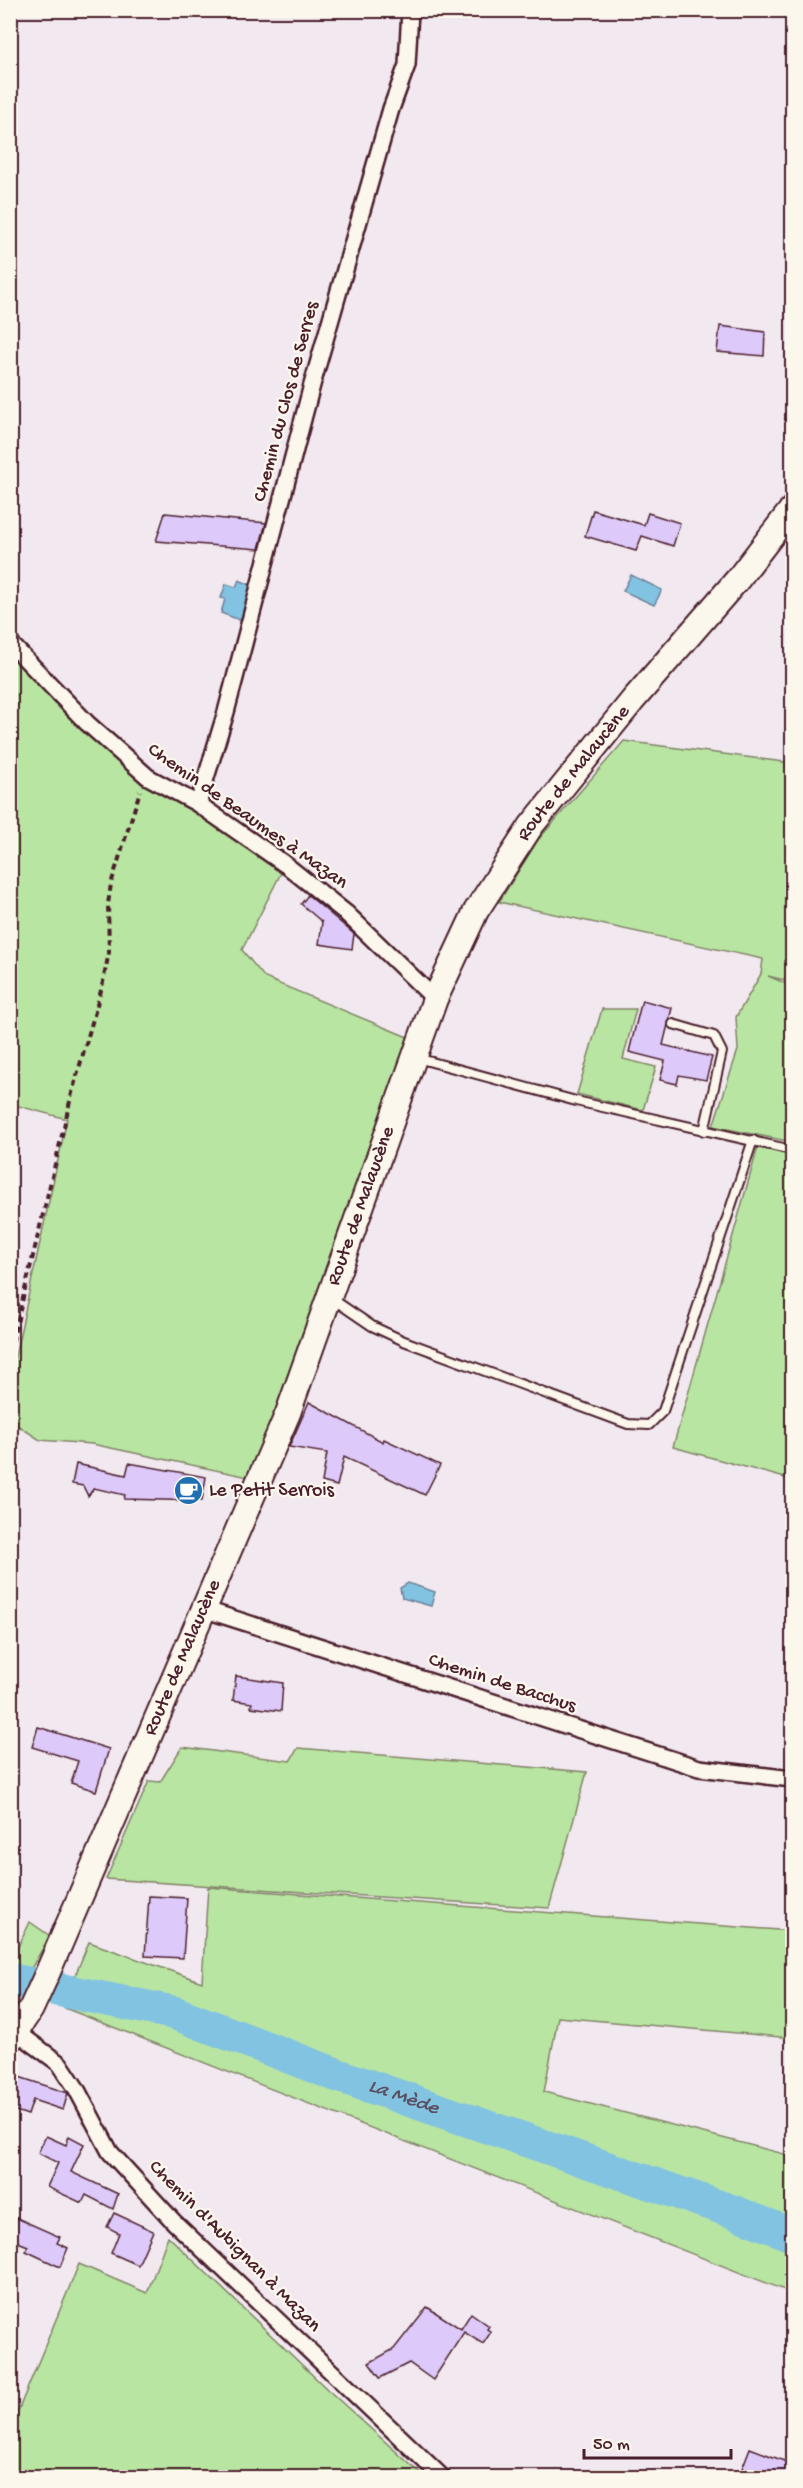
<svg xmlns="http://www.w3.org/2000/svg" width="803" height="2488" font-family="'Gochi Hand',sans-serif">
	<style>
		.green { fill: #b8e5a2; stroke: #818266; stroke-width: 1.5 }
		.water { fill: #82c3e2; stroke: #6c8199; stroke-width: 1.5 }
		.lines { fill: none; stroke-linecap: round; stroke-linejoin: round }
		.river { stroke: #82c3e2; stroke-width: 34 }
		.building { fill: #ddc9fa; stroke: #4a1f2b; stroke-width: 1.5 }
		.lane-casing { stroke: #4a1f2b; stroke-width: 12 }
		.street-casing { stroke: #4a1f2b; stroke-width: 20 }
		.primary-casing { stroke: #4a1f2b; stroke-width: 28 }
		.path { stroke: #4a1f2b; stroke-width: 4; stroke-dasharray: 6 4.5; stroke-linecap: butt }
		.lane { stroke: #fbf7ec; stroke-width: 8 }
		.street { stroke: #fbf7ec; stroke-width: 15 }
		.primary { stroke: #fbf7ec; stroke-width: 24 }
		.labels { text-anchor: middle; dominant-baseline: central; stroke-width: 4.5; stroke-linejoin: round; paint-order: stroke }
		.street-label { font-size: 20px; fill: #4a1f2b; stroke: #fbf7ec }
		.poi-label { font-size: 20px; fill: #4a1f2b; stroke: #fbf7ec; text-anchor: start }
		.water-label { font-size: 21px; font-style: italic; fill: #5b5062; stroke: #fbf7ec }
	</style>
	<rect width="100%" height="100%" fill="#f2e9f0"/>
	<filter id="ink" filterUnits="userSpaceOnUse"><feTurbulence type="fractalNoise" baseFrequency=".0167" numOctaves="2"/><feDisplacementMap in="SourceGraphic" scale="12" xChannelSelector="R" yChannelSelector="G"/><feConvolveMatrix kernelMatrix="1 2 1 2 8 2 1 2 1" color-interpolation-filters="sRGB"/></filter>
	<g filter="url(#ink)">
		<!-- green -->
		<g class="green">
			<path d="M11,654L84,729L145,784L194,810L282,871L242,950L265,978L410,1038L291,1380L248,1477L92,1444L40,1440L11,1421V1375L67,1119L11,1104Z"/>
			<path d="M624,741L792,763V982L768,976L792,986V1142L713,1126L738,1050L736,1017L761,974L763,959L499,902L538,840Z"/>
			<path d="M602,1009H636L623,1059L656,1067L643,1110L577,1094Z"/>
			<path d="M758,1147L792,1156V1480L673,1447Z"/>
			<path d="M182,1747L290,1761L298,1748L587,1772L549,1908L106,1879L149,1781L160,1782Z"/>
			<path d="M208,1887L792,1931V2038L558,2017L544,2092L792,2156V2293L62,2007L89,1942L202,1982Z"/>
			<path d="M30,1922L50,1936L11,2003V1946L17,1949Z"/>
			<path d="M168,2236L328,2390L424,2477H11V2428L79,2264L147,2293Z"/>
		</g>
		<!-- water -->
		<g class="water">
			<path d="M631,575L662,590L654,605L623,591Z"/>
			<path d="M239,580L253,586L245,622L221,613L225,599L221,598L226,584L236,587Z"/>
			<path d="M408,1583L435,1592L431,1606L402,1598L400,1588Z"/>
		</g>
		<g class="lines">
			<!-- river -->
			<path class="river" id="s1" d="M10,1980L175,2013L337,2075L734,2212L792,2235"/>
		</g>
		<!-- building -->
		<g class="building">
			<path d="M720,326L765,332L764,356L717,352Z"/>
			<path d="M593,510L644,525L648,513L680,523L673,546L642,536L636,551L585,536Z"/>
			<path d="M165,513L266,523L259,549L156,541Z"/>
			<path d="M308,895L354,934L352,949L319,944L322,922L301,904Z"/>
			<path d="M642,1000L672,1008L663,1045L712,1057L706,1080L679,1075L677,1084L660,1080L665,1061L629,1052Z"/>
			<path d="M309,1402L383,1442L384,1439L440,1465L425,1495L344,1457L337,1486L322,1482L327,1453L289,1447Z"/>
			<path d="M129,1463L206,1477L202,1501L124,1499L125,1495L94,1488L88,1496L83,1486L72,1484L76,1464L126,1475Z"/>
			<path d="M236,1676L283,1683L281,1711L251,1707L252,1703L233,1700Z"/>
			<path d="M38,1727L109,1749L96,1791L71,1783L78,1761L32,1747Z"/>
			<path d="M149,1896L187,1898L183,1958L145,1956Z"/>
			<path d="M10,2074L68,2093L63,2110L33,2100L28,2115L10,2109Z"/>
			<path d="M46,2136L66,2145L69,2136L84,2144L71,2172L118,2194L113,2209L86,2195L82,2203L47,2187L58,2163L38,2153Z"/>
			<path d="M114,2213L153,2231L138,2265L111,2253L119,2233L107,2227Z"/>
			<path d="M10,2215L60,2237L57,2243L68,2248L60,2267L26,2251L28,2246L10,2239Z"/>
			<path d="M427,2307L461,2329L471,2313L489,2326L487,2329L491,2332L483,2344L464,2332L433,2380L409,2363L380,2378L369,2363L394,2349Z"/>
			<path d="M750,2448L792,2464V2478H758L741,2471Z"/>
		</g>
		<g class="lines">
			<defs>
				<g id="lane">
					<path d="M673,1024L714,1036L722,1052L704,1131"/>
					<path d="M417,1058L576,1101L792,1150"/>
					<path d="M331,1298L372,1326L404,1341L628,1424L649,1425L663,1411L753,1140"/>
				</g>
				<g id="street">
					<path d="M10,643L87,723L148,777L198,804L286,865L346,913L435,999"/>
					<path d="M198,804L226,712L312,385L391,109L407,65L410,10"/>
					<path d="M203,1609L699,1768L792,1779"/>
					<path d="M17,2032L60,2064L76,2088L110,2152L174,2222L443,2478"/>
				</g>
				<g id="primary">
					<path id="s2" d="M10,2040L31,2009L47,1974L288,1413L435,999L476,911L531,826L633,700L738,579L792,509"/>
				</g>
			</defs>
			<!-- lane casing -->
			<use href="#lane" class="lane-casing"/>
			<!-- street casing -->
			<use href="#street" class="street-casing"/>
			<!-- primary casing -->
			<use href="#primary" class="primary-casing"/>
			<!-- path -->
			<path class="path" d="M10,1352L72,1093L102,987L109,952L108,904L111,884L140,791"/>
			<!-- lane -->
			<use href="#lane" class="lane"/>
			<!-- street -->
			<use href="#street" class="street"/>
			<!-- primary -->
			<use href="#primary" class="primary"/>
		</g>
	</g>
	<!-- icons -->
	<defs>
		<symbol id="cafe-disc" viewBox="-11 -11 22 22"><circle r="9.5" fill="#1f6fb2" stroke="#fbf7ec"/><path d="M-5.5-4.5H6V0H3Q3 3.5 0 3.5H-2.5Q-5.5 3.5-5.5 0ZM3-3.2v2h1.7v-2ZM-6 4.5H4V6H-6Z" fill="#fff"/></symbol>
	</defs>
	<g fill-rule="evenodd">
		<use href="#cafe-disc" x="172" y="1474" width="33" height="33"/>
	</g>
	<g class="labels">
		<!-- street labels -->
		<g class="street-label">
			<text transform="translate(287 402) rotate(-75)">Chemin du Clos de Serres</text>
			<text stroke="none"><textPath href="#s2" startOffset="1392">Route de Malaucène</textPath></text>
			<text transform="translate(247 817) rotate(35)">Chemin de Beaumes à Mazan</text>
			<text stroke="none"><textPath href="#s2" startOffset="906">Route de Malaucène</textPath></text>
			<text stroke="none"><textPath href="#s2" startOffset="420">Route de Malaucène</textPath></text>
			<text transform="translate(502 1684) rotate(18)">Chemin de Bacchus</text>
			<text transform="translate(234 2247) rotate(45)">Chemin d'Aubignan à Mazan</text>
		</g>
		<!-- poi labels -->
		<g class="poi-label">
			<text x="209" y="1491">Le Petit Serrois</text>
		</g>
		<!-- water labels -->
		<g class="water-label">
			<text stroke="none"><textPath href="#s1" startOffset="412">La Mède</textPath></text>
		</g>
	</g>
	<!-- margin -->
	<rect width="803" height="2488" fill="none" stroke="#fbf7ec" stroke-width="36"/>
	<rect x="18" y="18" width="767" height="2452" fill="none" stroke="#4a1f2b" stroke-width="2" filter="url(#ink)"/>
	<!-- scale -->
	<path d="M584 2449v9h147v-9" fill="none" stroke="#4a1f2b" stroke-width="3"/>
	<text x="593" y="2449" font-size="18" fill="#4a1f2b" stroke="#fbf7ec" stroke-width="4.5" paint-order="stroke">50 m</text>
</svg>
